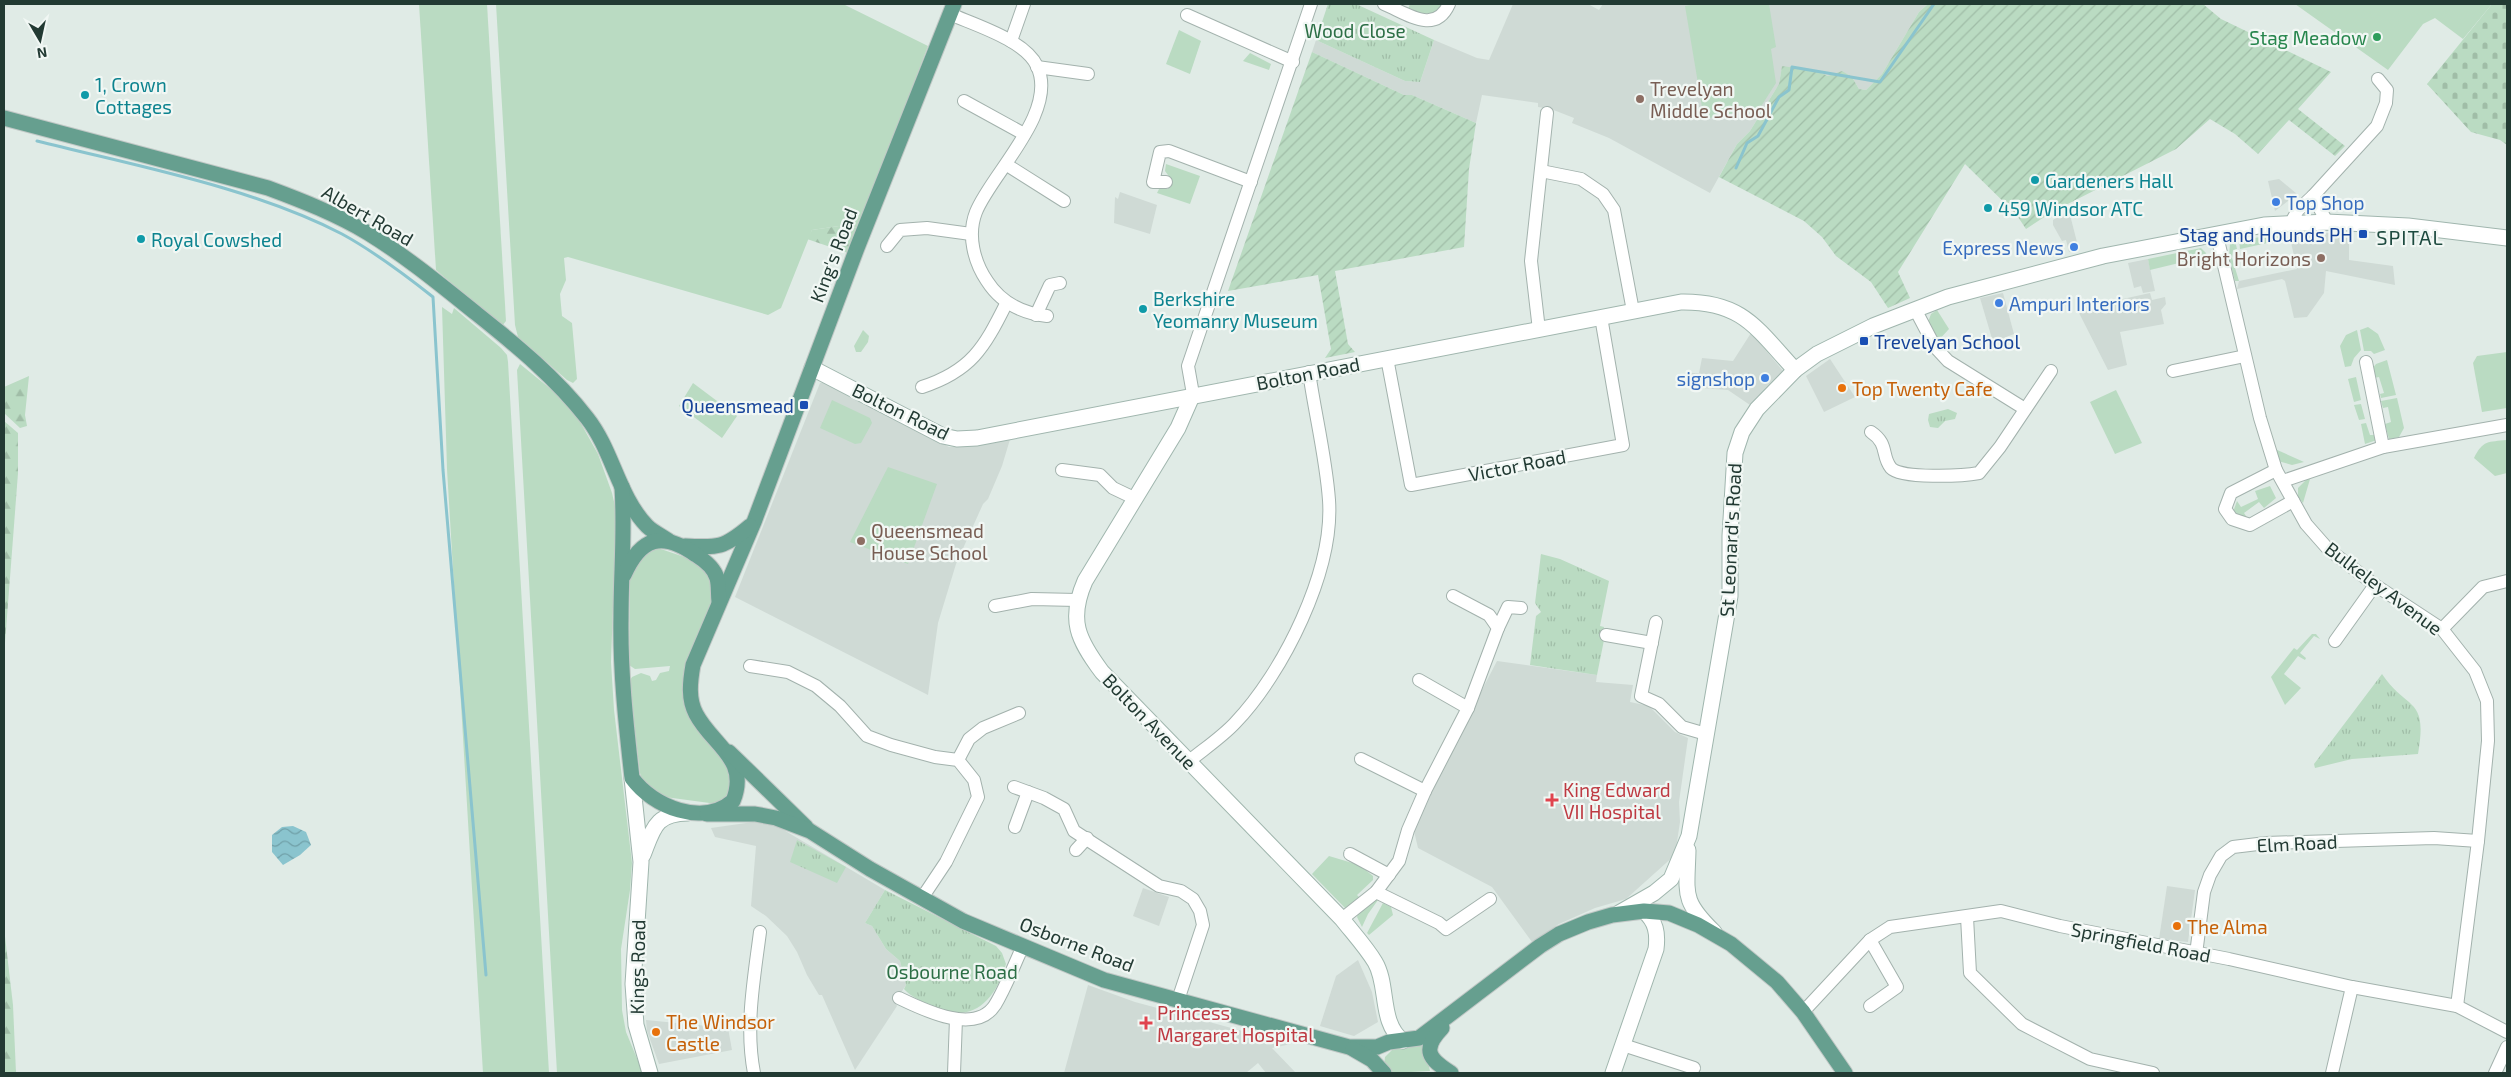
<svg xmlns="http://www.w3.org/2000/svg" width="2511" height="1077" font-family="'Exo 2',sans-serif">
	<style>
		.built { fill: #cfdad5 }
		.grass { fill: #badbc2 }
		.forest { fill: url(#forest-firs) }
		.cemetery { fill: url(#cemetery-stones) }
		.park { fill: url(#park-tufts) }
		.garden { fill: url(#garden-furrows) }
		.water { fill: url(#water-waves) }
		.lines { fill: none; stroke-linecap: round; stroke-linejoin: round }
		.stream { stroke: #8ac4ce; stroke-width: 3 }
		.street-casing { stroke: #a3b2ad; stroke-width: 14 }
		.secondary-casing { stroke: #a0b6ae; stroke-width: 17 }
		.primary-casing { stroke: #c1c8c6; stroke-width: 17 }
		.street { stroke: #fff; stroke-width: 12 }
		.secondary { stroke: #fff; stroke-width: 15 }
		.primary { stroke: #669f8f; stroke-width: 15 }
		.leisure-dot { fill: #2e9e5b; stroke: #f1f7f4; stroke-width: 2 }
		.culture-dot { fill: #0f9aa8; stroke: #f1f7f4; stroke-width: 2 }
		.education-dot { fill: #8d6e63; stroke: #f1f7f4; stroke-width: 2 }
		.shop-dot { fill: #3f7fe0; stroke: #f1f7f4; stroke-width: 2 }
		.transit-dot { fill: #1a4fb4; stroke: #f1f7f4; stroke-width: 2 }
		.food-dot { fill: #e8710a; stroke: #f1f7f4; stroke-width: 2 }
		.health-dot { fill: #e0444e; stroke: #f1f7f4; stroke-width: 2 }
		.labels { text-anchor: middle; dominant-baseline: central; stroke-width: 4.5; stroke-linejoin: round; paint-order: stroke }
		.park-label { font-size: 19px; fill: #2d6f46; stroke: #f1f7f4 }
		.leisure-label { font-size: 19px; fill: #27864d; stroke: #f1f7f4; text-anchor: end }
		.culture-label { font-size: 19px; fill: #0d838f; stroke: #f1f7f4; text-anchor: start }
		.education-label { font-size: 19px; fill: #785e54; stroke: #f1f7f4; text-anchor: start }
		.shop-label { font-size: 19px; fill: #366cbe; stroke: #f1f7f4; text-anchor: start }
		.street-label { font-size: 19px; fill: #223a33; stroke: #f1f7f4 }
		.transit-label { font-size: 19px; fill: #164399; stroke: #f1f7f4; text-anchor: end }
		.food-label { font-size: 19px; fill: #c56008; stroke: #f1f7f4; text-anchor: start }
		.health-label { font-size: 19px; fill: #be3a42; stroke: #f1f7f4; text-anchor: start }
		.neighbourhood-label { font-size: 20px; letter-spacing: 1px; fill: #1e4b40; stroke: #f1f7f4 }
	</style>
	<defs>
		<pattern id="forest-firs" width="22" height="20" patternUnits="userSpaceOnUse" patternTransform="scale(1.25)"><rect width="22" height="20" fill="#badbc2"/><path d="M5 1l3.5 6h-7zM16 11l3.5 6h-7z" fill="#a0bda7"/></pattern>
		<pattern id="cemetery-stones" width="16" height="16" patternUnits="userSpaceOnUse" patternTransform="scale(1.25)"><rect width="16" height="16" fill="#badbc2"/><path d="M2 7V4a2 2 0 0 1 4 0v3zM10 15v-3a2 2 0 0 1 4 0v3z" fill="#a0bda7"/></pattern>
		<pattern id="park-tufts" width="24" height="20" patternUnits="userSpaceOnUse" patternTransform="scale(1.25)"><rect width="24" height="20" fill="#badbc2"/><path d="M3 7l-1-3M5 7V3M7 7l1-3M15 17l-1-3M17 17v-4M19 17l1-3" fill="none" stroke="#a0bda7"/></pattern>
		<pattern id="garden-furrows" width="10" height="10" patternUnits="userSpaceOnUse" patternTransform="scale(1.25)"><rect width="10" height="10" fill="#badbc2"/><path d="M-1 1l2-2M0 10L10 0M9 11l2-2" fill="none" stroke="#a0bda7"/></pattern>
		<pattern id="water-waves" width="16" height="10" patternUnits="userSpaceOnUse" patternTransform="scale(1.25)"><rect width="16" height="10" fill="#8ac4ce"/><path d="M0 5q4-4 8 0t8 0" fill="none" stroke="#70a0a8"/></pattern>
	</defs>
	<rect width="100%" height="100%" fill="#e0ebe6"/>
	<!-- built -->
	<g class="built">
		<path d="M1513,4H1588L1599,10L1603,4H1928L1919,12L1882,74L1866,90L1859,89L1852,77L1828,76L1817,71L1782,67L1779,84L1750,131L1737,144L1710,193L1609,138L1572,123L1574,118L1551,109L1538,107V103L1482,95L1476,123L1412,95H1404L1312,52L1316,40L1405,81L1420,82L1434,40L1477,58L1489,60Z"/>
		<path d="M2279,179L2297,194L2275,211L2268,181Z"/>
		<path d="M1120,192L1157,205L1150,234L1114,223L1115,197L1118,199Z"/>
		<path d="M2069,211L2079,250L2069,252L2066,240L2062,241L2053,225V220L2057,217Z"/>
		<path d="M2328,233L2349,234V260L2393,266L2395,285L2326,271L2324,293L2307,317L2294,318L2285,281L2282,279L2237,289L2239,281L2297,269L2290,238Z"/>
		<path d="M2148,259L2155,291L2143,293L2141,286L2134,288L2128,263Z"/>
		<path d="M2003,293L2014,334L1993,342L1980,298Z"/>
		<path d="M2150,293L2152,300L2165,297L2166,304L2161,310L2164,324L2120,332L2127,365L2108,370L2077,309Z"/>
		<path d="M1751,333L1784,372L1750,405L1728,390L1689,387L1691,373H1699L1702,358L1733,361Z"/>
		<path d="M1830,359L1855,397L1824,412L1806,376Z"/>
		<path d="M829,381L949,447H959L1011,436L1002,466L988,499L983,504L956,564L938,623L928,695L735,597L820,383Z"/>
		<path d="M1497,661L1597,675L1596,682L1633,685L1630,702L1649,706L1675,732L1688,738L1679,802L1680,822L1675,855L1626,899L1595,908L1559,924L1532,942L1492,887L1418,848L1414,831L1426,798Z"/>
		<path d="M760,821L777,826L885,890L865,923L872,926L886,949L900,961L906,985L895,1002L897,1006L855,1070L822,995H819L807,975L797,952L787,936L766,916L751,906L756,846L715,837L711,828Z"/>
		<path d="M2167,886L2195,890L2188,942L2159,939Z"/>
		<path d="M1143,888L1169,897L1159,926L1133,916Z"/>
		<path d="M1358,960L1372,992L1378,1022L1354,1036L1320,1026L1336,976Z"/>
		<path d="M1088,985L1135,1002L1291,1044L1272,1048L1296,1073H1266L1258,1063L1246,1073H1064Z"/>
		<path d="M646,1020L728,1028L732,1050L659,1064L647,1031Z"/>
	</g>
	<!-- grass -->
	<g class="grass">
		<path d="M419,4H487L506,321L502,326L436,270Z"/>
		<path d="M496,4H843L928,46L859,228L839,226L812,230L781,308L768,315L568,257L564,258L566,280L560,294L562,316L572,323L577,379L573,383L567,380L518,337L515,325Z"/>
		<path d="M1410,4H1443L1445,15L1407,12Z"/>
		<path d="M1696,4H1769L1776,47L1771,49L1776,83L1760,108L1704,119L1685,6Z"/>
		<path d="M2295,4H2492L2463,39L2435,18L2423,24L2388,70Z"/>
		<path d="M1179,30L1201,41L1190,74L1166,64Z"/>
		<path d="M1250,53L1271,64L1269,70L1243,61Z"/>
		<path d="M1166,164L1200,176L1190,204L1157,193L1159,189H1168L1171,179L1165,171Z"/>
		<path d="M2283,234L2290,238L2240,249L2239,240Z"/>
		<path d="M2235,241L2237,249L2233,250L2232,258L2239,281H2235L2229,257L2230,243Z"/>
		<path d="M2201,248L2206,253L2209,261L2204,257L2150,270L2148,259Z"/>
		<path d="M442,307L452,314L454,308L501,348L507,355L508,362L549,1073H483L447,469Z"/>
		<path d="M1937,310L1949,329L1937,342L1928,322L1931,314Z"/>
		<path d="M2368,327L2378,334L2385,350L2374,354L2371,351H2364L2360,330Z"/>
		<path d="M863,330L869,336L868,342L861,352H856L854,346Z"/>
		<path d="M2357,330L2361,350L2354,358L2351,366L2345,367L2340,346L2346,335Z"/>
		<path d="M2507,352V408L2482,412L2473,363L2477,356Z"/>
		<path d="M2387,360L2396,395L2381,398L2380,394L2384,393L2379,377L2374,378L2372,369L2376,364Z"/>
		<path d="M520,364L558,395L579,420L598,454L612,493L617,515L619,538L613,606L611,662L614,710L632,863L630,890L621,949L622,1010L626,1032L643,1073H557L517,370Z"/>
		<path d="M2356,377L2361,400L2354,402L2348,379Z"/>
		<path d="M693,383L737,416L722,438L679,406Z"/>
		<path d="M2116,390L2142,443L2115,454L2090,402Z"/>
		<path d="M2397,398L2404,428L2399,437L2389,439L2385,424L2391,422L2388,407L2383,408L2381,401Z"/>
		<path d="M832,400L870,418L872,423L861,443L855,444L820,428Z"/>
		<path d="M2361,404L2365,419L2359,420L2354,405Z"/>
		<path d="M2366,423L2370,435H2377V440L2365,444L2361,424Z"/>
		<path d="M2507,440V473L2495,476L2474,458C2483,440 2488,442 2507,440Z"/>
		<path d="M2275,449L2304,462L2292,465L2278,461Z"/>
		<path d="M888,467L937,484L908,564L850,542Z"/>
		<path d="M2307,479H2310L2303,503L2298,497V488Z"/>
		<path d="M2270,486L2276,498L2264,508L2259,502L2244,513L2248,519H2238L2233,512L2237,501L2241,507L2258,499L2255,491Z"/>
		<path d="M655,547L702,563L711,571L715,593L684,676L729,767L731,798L717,804L665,797L643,784L640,773L629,682L632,677L641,673L650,676L652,681L656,680L660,673L669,671L670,666L635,669L629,665L630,569L634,560Z"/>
		<path d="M2312,634H2316L2320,639L2314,636L2300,653L2306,658L2305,660L2298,656L2284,674L2301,688L2285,705L2271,677L2294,648L2297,650Z"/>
		<path d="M1329,856L1359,865L1373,876V880L1357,895L1360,898L1346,909L1312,874Z"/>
		<path d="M1376,899L1378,900L1368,914L1362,927L1357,917L1359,911Z"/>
		<path d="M1383,903L1391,907L1393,915L1369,935L1367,933Z"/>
		<path d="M1424,1045L1430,1071L1392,1073L1384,1065L1385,1057L1393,1049Z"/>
	</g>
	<!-- forest -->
	<g class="forest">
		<path d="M839,226L859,228L848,253L807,239L812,230Z"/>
		<path d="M29,376L25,415L27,426L20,428L4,413V387Z"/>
		<path d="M4,421L18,433V473L4,656Z"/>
		<path d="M4,928L13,1005L16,1073H4Z"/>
	</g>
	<!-- cemetery -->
	<path class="cemetery" d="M2492,4H2507V145L2500,140L2471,132L2427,84Z"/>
	<!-- park -->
	<g class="park">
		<path d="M1328,4H1356L1434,40L1420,82L1405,81L1316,40Z"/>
		<path d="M1948,409L1957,413L1955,419L1945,421L1938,428L1930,427L1928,420L1929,414Z"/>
		<path d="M1541,554L1560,559L1609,581L1600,626L1604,627L1602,639L1604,640L1597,675L1530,665L1536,616L1541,612L1535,603Z"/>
		<path d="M2382,674C2408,712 2428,696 2418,754L2352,759L2315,768L2314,764Z"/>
		<path d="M797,840L846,867L837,883L790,862Z"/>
		<path d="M885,890L996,946L1002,953L1006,964C993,1008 965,1027 923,1002C916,998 909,995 904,989L906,985L900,961L886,949L872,926L865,923Z"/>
	</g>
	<!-- garden -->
	<g class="garden">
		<path d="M1928,4H2203L2221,19L2331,72L2298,109L2345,146L2335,156L2289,120L2258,154L2235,134L2210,119L2176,149L2052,212L2026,229L2016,214L1965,164L1898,272L1910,298L1888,308L1871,282L1836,256L1822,237L1804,221L1719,177L1737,144L1750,131L1779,84L1782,66L1817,71L1828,76L1842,71L1852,77L1859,89L1866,90L1882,74L1919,12Z"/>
		<path d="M1312,52L1404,95H1412L1476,123L1469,169L1464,247L1335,271L1348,344L1355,352L1325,358L1331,349L1318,275L1228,291Z"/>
	</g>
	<!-- water -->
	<path class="water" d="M293,826L306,832L311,845L300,855L283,865L272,852V835L282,827Z"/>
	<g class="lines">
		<!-- stream -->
		<g class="stream">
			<path d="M37,141C136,166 251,187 342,234C375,252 404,274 433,297L443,470L486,975"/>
			<path d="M1736,168L1747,143L1758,136L1779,97L1789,90L1792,67L1880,82L1934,4"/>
		</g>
		<defs>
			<g id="street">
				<path d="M1384,4C1408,14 1435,35 1449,4"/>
				<path d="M950,14C975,25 1025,40 1037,66C1059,112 991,174 976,212C967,235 974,262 987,281C1001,303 1021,313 1047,316"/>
				<path d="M1187,15L1293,62"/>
				<path d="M1011,41L1024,4"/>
				<path d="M1037,67L1088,74"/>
				<path d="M964,101L1024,134"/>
				<path d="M1007,165L1064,201"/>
				<path d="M1541,171L1581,179L1603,194L1614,210L1633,311"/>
				<path d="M1166,182H1153L1160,152L1169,151L1251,182"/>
				<path d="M2327,222L2313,196L2377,126L2386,103L2387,90L2378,79"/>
				<path d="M2290,224L2298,210L2313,196"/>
				<path d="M2217,236L2260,418L2276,470L2306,524L2328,549L2375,585L2442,629L2475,671L2487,701L2488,741L2478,841L2457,1006"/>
				<path d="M887,246L900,230L927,228L971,234"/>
				<path d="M1915,309L1935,347L1948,361L2025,409"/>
				<path d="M1036,315L1050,285L1060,283"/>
				<path d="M1539,330L1531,261L1547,113"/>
				<path d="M1387,358L1411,485L1623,445L1601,317"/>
				<path d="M2366,362L2383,447"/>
				<path d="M2173,371L2245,356"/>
				<path d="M922,387C971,371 984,348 1006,304"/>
				<path d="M1193,394L1188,366L1311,4"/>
				<path d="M1871,432C1889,444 1881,456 1891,468C1901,479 1963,476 1979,473L2000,447L2051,371"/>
				<path d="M1062,470L1100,475L1113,488L1134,498"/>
				<path d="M2276,470L2231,493L2225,509L2232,519L2250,525L2293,501"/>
				<path d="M2283,481L2383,447L2507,425"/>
				<path d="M995,606L1032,599L1077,600"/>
				<path d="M1656,622L1641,696L1659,704L1682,727L1706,734"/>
				<path d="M1498,628L1508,607L1521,608"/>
				<path d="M2442,629L2483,587L2507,581"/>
				<path d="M1606,635L1652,643"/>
				<path d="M2335,641L2375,585"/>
				<path d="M750,666L788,672L816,686L840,706L867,736L891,745L935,757L958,760L974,780L978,797L946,862L922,898"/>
				<path d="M1419,680L1468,708"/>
				<path d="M1361,759L1425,791"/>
				<path d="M958,760L969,739L983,728L1019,713"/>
				<path d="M1188,762C1204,749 1222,737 1235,723C1283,673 1334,571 1329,500C1326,458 1315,414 1309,372"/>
				<path d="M1014,787L1044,798L1064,809L1074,831L1159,886L1181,891L1193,899L1200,911L1203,925L1178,1000"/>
				<path d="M1015,827L1028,792"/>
				<path d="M1076,850L1087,838"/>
				<path d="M1350,854L1389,875"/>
				<path d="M1376,892L1439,923L1446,929L1490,899"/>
				<path d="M1967,917L1970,973L2022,1024L2090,1059L2153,1073"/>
				<path d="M1342,919L1376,892L1399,861L1408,830L1425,791L1468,708L1498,628L1489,615L1453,596"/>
				<path d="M1870,940L1897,987L1870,1006"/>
				<path d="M2196,954L2204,892L2210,875L2221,856L2233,847L2266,843L2434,838L2478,841"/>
				<path d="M899,998C922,1009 975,1036 995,1005C1006,987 1014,965 1023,946"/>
				<path d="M1803,1012L1870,940L1890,927L2001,911L2060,926L2229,959L2352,987L2457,1006L2507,1032"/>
				<path d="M1623,1045L1694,1068"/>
				<path d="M754,1073C745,1026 754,979 760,932"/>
				<path d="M954,1073L956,1019"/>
				<path d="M2332,1073L2352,987"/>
				<path d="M2495,1073L2507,1047"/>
			</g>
			<g id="secondary">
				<path d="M812,368L943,436L957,439L977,438L1681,302C1743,301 1757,329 1795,370"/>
				<path d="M1193,394L1178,428L1085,581C1068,620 1078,640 1102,672L1342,919C1353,933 1366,947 1375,962C1389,985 1379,1023 1403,1041"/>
				<path d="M632,778L641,862L633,984L636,1025L650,1073"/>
				<path d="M1688,850C1687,894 1681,900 1714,932"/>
				<path d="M643,855C654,827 655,814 688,813"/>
				<path d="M1619,913L1654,893L1671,879L1689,836L1730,596V536L1735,453L1742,432L1757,409L1795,370L1817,354L1873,326L1948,297L2103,256L2264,225L2327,222L2408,226L2507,238"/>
				<path d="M1613,1073L1656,949C1658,933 1656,922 1644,911"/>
			</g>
			<g id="primary">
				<path d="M4,118L268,188C303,201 336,214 368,233C407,257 442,286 477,314C516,345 556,378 587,418C613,451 618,496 647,526C653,532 662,536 669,541"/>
				<path d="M622,487C625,530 621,573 621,617C620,671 626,724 632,778C653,807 703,827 733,801C750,759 712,745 696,714C688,699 690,682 693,665L754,522L857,248L954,4"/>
				<path d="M685,546C718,548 724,548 750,526"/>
				<path d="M624,575C641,537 662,531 696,555C704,560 714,568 717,578C719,585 718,593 719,601"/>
				<path d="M729,752L806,827"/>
				<path d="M707,814H755L776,818L810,831L870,869L963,921L1104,980L1349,1047H1377L1389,1042L1419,1038L1540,946L1559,934L1588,922L1612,915L1644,911L1669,913L1698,925L1731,944L1777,982L1803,1012L1845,1073"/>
				<path d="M1442,1028C1421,1050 1429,1059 1451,1073"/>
				<path d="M1353,1049L1372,1060L1384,1073"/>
			</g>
		</defs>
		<!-- street casing -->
		<use href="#street" class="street-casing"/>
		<!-- secondary casing -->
		<use href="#secondary" class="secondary-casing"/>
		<!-- primary casing -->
		<use href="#primary" class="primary-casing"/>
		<!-- street -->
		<use href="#street" class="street"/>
		<!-- secondary -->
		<use href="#secondary" class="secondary"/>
		<!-- primary -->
		<use href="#primary" class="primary"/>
	</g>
	<!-- markers -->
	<circle class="leisure-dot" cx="2377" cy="37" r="5"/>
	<g class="culture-dot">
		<circle cx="85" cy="95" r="5"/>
		<circle cx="2035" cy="180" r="5"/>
		<circle cx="1988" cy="208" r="5"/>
		<circle cx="141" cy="239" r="5"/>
		<circle cx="1143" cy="309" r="5"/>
	</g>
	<g class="education-dot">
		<circle cx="1640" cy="99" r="5"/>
		<circle cx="2321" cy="258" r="5"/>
		<circle cx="861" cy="541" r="5"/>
	</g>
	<g class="shop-dot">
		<circle cx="2276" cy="202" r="5"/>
		<circle cx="2074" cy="247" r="5"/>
		<circle cx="1999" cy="303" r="5"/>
		<circle cx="1765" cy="378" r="5"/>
	</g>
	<g class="transit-dot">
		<rect x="2358" y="229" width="10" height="10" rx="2.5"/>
		<rect x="1859" y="336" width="10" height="10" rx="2.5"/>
		<rect x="799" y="400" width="10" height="10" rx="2.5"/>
	</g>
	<g class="food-dot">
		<circle cx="1842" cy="388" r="5"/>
		<circle cx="2177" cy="926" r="5"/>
		<circle cx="656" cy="1032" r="5"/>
	</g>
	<g class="health-dot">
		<path d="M1549.5 792.5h5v5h5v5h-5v5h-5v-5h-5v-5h5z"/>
		<path d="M1143.5 1015.5h5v5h5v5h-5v5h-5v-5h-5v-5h5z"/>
	</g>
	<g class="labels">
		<!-- park labels -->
		<g class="park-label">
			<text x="1355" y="30">Wood Close</text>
			<text x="952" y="971">Osbourne Road</text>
		</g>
		<!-- leisure labels -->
		<g class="leisure-label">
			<text x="2367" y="37">Stag Meadow</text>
		</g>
		<!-- culture labels -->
		<g class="culture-label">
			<text x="95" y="84">1, Crown<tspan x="95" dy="22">Cottages</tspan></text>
			<text x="2045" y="180">Gardeners Hall</text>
			<text x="1998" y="208">459 Windsor ATC</text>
			<text x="151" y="239">Royal Cowshed</text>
			<text x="1153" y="298">Berkshire<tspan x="1153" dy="22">Yeomanry Museum</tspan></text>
		</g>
		<!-- education labels -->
		<g class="education-label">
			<text x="1650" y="88">Trevelyan<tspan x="1650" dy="22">Middle School</tspan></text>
			<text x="2311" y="258" text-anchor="end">Bright Horizons</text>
			<text x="871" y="530">Queensmead<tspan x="871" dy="22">House School</tspan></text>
		</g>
		<!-- shop labels -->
		<g class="shop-label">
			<text x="2286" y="202">Top Shop</text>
			<text x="2064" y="247" text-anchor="end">Express News</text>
			<text x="2009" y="303">Ampuri Interiors</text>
			<text x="1755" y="378" text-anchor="end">signshop</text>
		</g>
		<!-- street labels -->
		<g class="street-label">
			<text transform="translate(368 215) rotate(30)">Albert Road</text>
			<text transform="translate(833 255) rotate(-69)">King's Road</text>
			<text transform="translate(1308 373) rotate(-11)">Bolton Road</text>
			<text transform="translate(901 411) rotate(26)">Bolton Road</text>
			<text transform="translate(1517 465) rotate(-11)">Victor Road</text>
			<text transform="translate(1730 540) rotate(-87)">St Leonard's Road</text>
			<text transform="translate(2384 588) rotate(37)">Bulkeley Avenue</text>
			<text transform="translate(1150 721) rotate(46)">Bolton Avenue</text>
			<text transform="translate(2297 843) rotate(-3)">Elm Road</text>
			<text transform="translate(2141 942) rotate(11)">Springfield Road</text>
			<text transform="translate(1077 944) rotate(21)">Osborne Road</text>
			<text transform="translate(637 967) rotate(-89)">Kings Road</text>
		</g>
		<!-- transit labels -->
		<g class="transit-label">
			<text x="2353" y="234">Stag and Hounds PH</text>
			<text x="1874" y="341" text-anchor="start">Trevelyan School</text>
			<text x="794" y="405">Queensmead</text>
		</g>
		<!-- food labels -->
		<g class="food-label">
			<text x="1852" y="388">Top Twenty Cafe</text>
			<text x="2187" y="926">The Alma</text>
			<text x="666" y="1021">The Windsor<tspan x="666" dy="22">Castle</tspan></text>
		</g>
		<!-- health labels -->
		<g class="health-label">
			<text x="1563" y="789">King Edward<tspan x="1563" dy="22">VII Hospital</tspan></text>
			<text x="1157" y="1012">Princess<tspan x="1157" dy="22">Margaret Hospital</tspan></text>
		</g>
		<!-- neighbourhood labels -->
		<g class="neighbourhood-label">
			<text x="2410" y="237">SPITAL</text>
		</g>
	</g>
	<!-- border -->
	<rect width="2511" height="1077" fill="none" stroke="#223a33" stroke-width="10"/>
	<!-- north arrow -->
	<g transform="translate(40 40) rotate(171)" stroke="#f1f7f4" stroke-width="4" paint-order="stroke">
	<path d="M0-4L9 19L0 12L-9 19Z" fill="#223a33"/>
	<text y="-8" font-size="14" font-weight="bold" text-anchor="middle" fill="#223a33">N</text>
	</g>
</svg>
